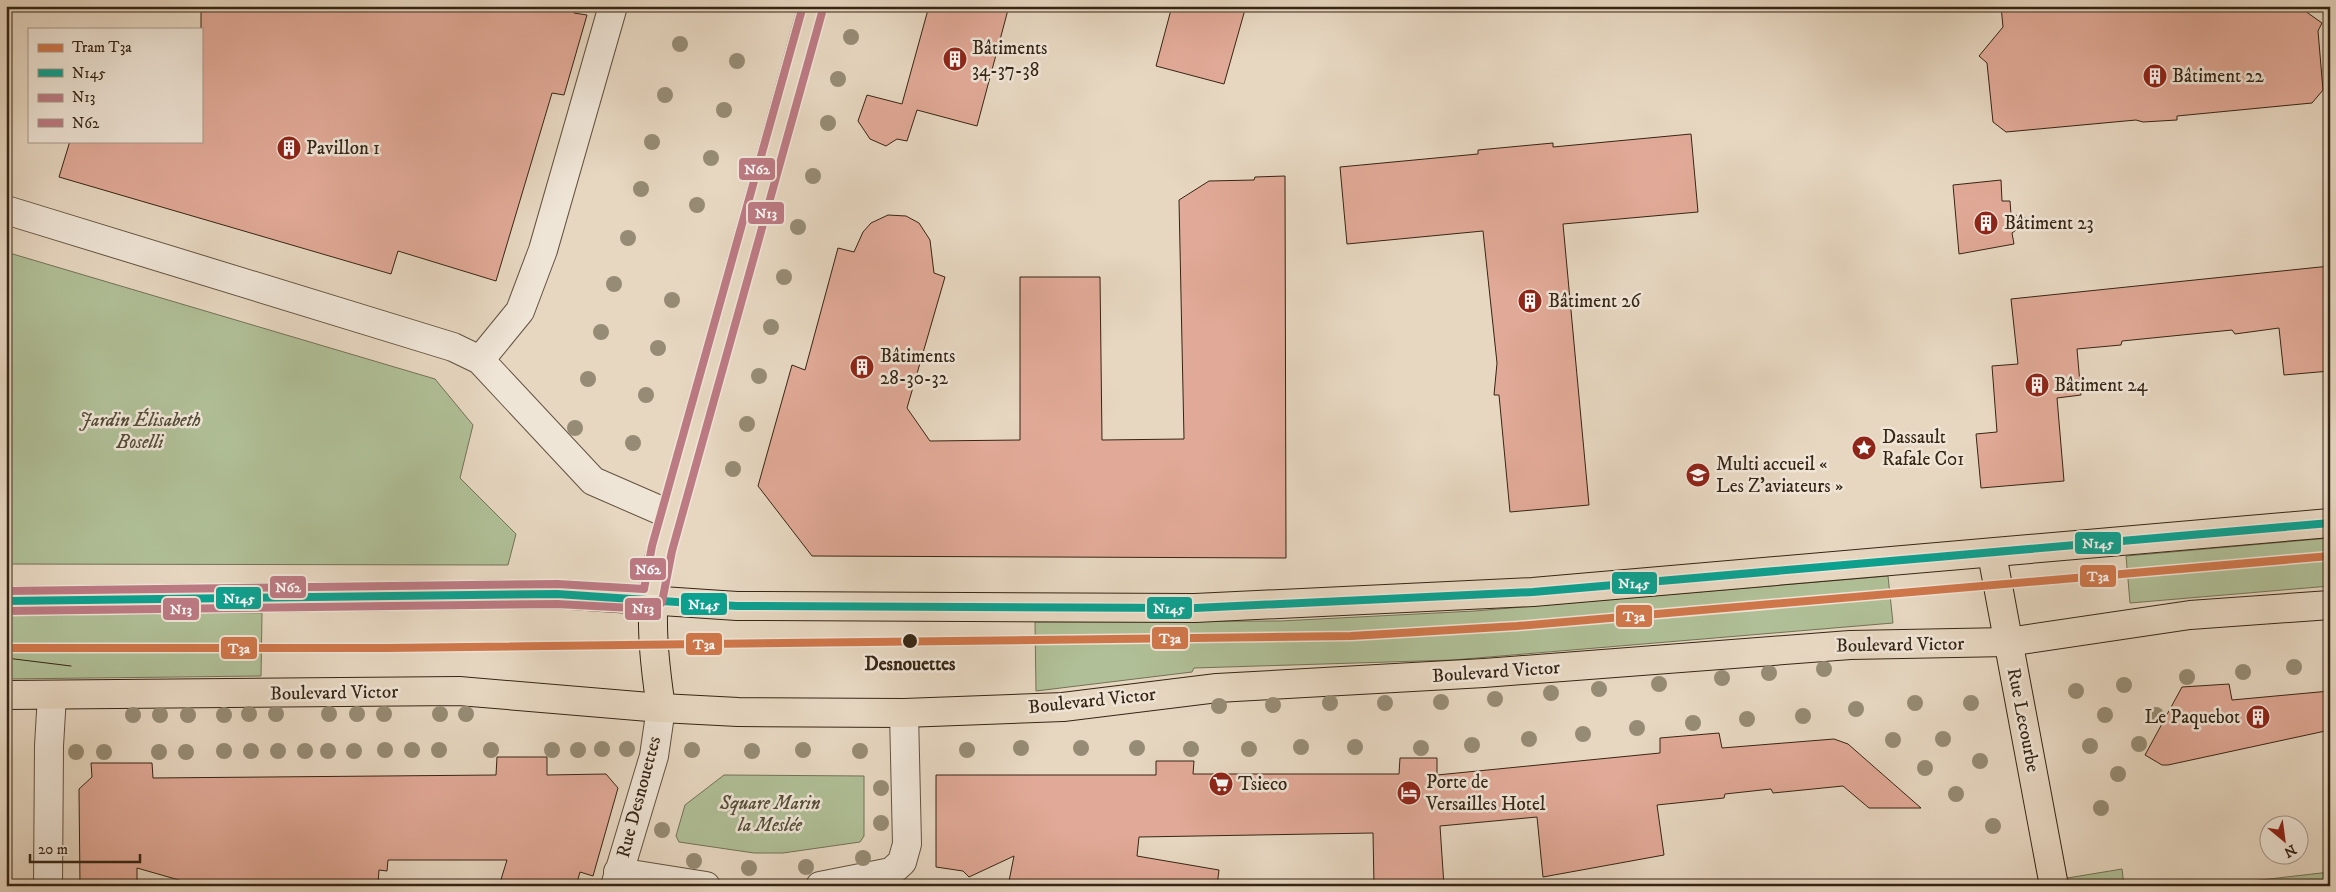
<svg xmlns="http://www.w3.org/2000/svg" width="2336" height="892" font-family="'IM FELL DW Pica',serif">
	<style>
		.green { fill: #b0bf97; stroke: #737256 }
		.building { fill: #e1a997; stroke: #362514 }
		.lines { fill: none; stroke-linecap: round; stroke-linejoin: round }
		.minor-casing { stroke: #62523f; stroke-width: 30 }
		.major-casing { stroke: #362514; stroke-width: 30 }
		.minor { stroke: #efe5d7; stroke-width: 28 }
		.major { stroke: #e7d7c1; stroke-width: 28 }
		.tram { stroke: #362514; stroke-width: 1 }
		.bus-1-casing { stroke: #efe5d7; stroke-width: 11 }
		.bus-2-casing { stroke: #efe5d7; stroke-width: 11 }
		.bus-3-casing { stroke: #efe5d7; stroke-width: 11 }
		.bus-1 { stroke: #0ca190; stroke-width: 8 }
		.bus-2 { stroke: #bc7a83; stroke-width: 8 }
		.bus-3 { stroke: #bc7a83; stroke-width: 8 }
		.tram-1-casing { stroke: #efe5d7; stroke-width: 11 }
		.tram-1 { stroke: #d0774b; stroke-width: 8 }
		.tree { fill: #968b74 }
		.stop-dot { fill: #362514; stroke: #efe5d7; stroke-width: 2 }
		.labels { text-anchor: middle; dominant-baseline: central; stroke-width: 5; stroke-linejoin: round; paint-order: stroke }
		.poi-label { font-size: 19px; fill: #362514; stroke: #efe5d7; text-anchor: start }
		.park-label { font-size: 19px; font-style: italic; fill: #544c35; stroke: #efe5d7 }
		.street-label { font-size: 19px; fill: #362514; stroke: #efe5d7 }
		.stop-label { font-size: 19px; font-weight: bold; fill: #362514; stroke: #efe5d7 }
		.line-badge { stroke: #efe5d7; stroke-width: 2 }
		.badge-label { font-size: 14px; text-anchor: middle; font-weight: bold; fill: #fff }
	</style>
	<rect width="100%" height="100%" fill="#e7d7c1"/>
	<filter id="stains"><feTurbulence type="fractalNoise" baseFrequency=".004" numOctaves="4"/><feColorMatrix values="0 0 0 0 .2 0 0 0 0 .09 0 0 0 0 .02 0 0 0 .5 -.17"/></filter>
	<radialGradient id="worn" r=".72"><stop offset=".6" stop-color="#630" stop-opacity="0"/><stop offset="1" stop-color="#630" stop-opacity=".3"/></radialGradient>
	<!-- green -->
	<g class="green">
		<path d="M6,252L435,379L473,425L460,478L516,534L508,565L6,564Z"/>
		<path d="M2330,538V586L2130,603L2126,556Z"/>
		<path d="M1888,576L1893,623L1453,660L1194,668L1192,672L1036,691L1035,622L1280,621L1475,611Z"/>
		<path d="M262,613L261,676L6,679V615Z"/>
		<path d="M724,775L864,776V836L860,842L783,853H754L679,842L676,836L685,805Z"/>
		<path d="M2122,869L2124,886H2019Z"/>
		<path d="M2330,872V886H2208Z"/>
	</g>
	<!-- building -->
	<g class="building">
		<path d="M201,6H576L574,13L587,15L564,95L552,93L496,281L398,251L391,274L59,177L70,141H201Z"/>
		<path d="M929,6H1009L977,126L917,110L907,141L897,139L886,146L870,139L858,121L867,95L902,104Z"/>
		<path d="M1172,6H1246L1224,84L1156,66Z"/>
		<path d="M2001,6H2298L2322,23L2318,31L2323,90L2312,103L2177,116V120L2143,122L2136,120L2006,132L1993,122L1987,63L1979,56L2003,27Z"/>
		<path d="M1691,134L1698,212L1563,224L1589,505L1510,512L1499,395H1494L1497,363L1483,231L1347,244L1340,167L1478,154V150L1553,143V147Z"/>
		<path d="M1285,176L1286,558L812,556L758,486L792,365L805,370L838,248L854,252L863,232L871,223L888,215L906,216L919,223L930,240L934,273L945,277L907,408L930,441L1020,440V277H1100L1102,440L1184,439L1179,200L1209,181L1254,180L1255,177Z"/>
		<path d="M2001,180L2002,201H2010L2011,214L2031,219L2012,233L2014,244L1959,254L1953,185Z"/>
		<path d="M2330,266V371L2284,375L2279,328L2235,334L2232,330L2122,341L2121,345L2077,349L2081,395L2057,398L2064,481L1981,488L1976,434L1997,432L1992,366L2018,364L2011,299Z"/>
		<path d="M2229,684L2232,700L2330,691V730L2168,765H2162L2145,755L2182,687Z"/>
		<path d="M1719,733L1722,748L1834,739L1848,744L1921,808H1869L1843,786L1773,793L1771,789L1725,794L1724,798L1657,805L1664,855L1543,877L1537,817L1440,826L1444,886H1374L1373,833L1139,837L1137,856L1219,870L1217,886H1008L1014,856L969,877L963,871L936,867V775H1156V761H1194L1193,774H1399L1400,758H1437V775L1660,753V738Z"/>
		<path d="M497,757H547V775L606,774L618,788L593,876L580,872L576,886H499L507,860H388L387,871L379,870L378,884L200,886L137,868V886H80L79,789L92,777L91,763H152L153,778L496,775Z"/>
	</g>
	<g class="lines">
		<defs>
			<g id="minor">
				<path d="M6,210L453,347L480,360L593,481L671,515"/>
				<path d="M480,360L520,311L543,250L613,6"/>
				<path d="M618,872L706,886"/>
				<path d="M48,886L49,746L52,695"/>
				<path d="M615,886L654,756L661,708"/>
				<path d="M820,886L891,872L902,862L907,844L904,713"/>
			</g>
			<g id="major">
				<path d="M1992,554L2054,886"/>
				<path d="M6,601L557,594L737,606L1195,608L1533,592L2330,523"/>
				<path d="M6,695L459,691L661,708L738,712L904,713L1063,707L1217,688L1484,673L1850,645L2008,642L2190,615L2330,605"/>
				<path d="M661,708C654,660 649,615 657,567L813,6"/>
			</g>
		</defs>
		<!-- minor casing -->
		<use href="#minor" class="minor-casing"/>
		<!-- major casing -->
		<use href="#major" class="major-casing"/>
		<!-- minor -->
		<use href="#minor" class="minor"/>
		<!-- major -->
		<use href="#major" class="major"/>
		<!-- tram -->
		<path class="tram" d="M6,658L71,666"/>
		<defs>
			<path id="bus-1" d="M6,601L557,594L737,606L1195,608L1533,592L2330,523"/>
			<path id="bus-2" d="M6,611L557,604L651,609L658,607L662,602L672,551L823,9"/>
			<path id="bus-3" d="M6,591L557,584L644,589L652,546L803,6"/>
		</defs>
		<!-- bus-1 casing -->
		<use href="#bus-1" class="bus-1-casing"/>
		<!-- bus-2 casing -->
		<use href="#bus-2" class="bus-2-casing"/>
		<!-- bus-3 casing -->
		<use href="#bus-3" class="bus-3-casing"/>
		<!-- bus-1 -->
		<use href="#bus-1" class="bus-1"/>
		<!-- bus-2 -->
		<use href="#bus-2" class="bus-2"/>
		<!-- bus-3 -->
		<use href="#bus-3" class="bus-3"/>
		<defs>
			<path id="tram-1" d="M6,648H387L1351,636L1517,626L2330,556"/>
		</defs>
		<!-- tram-1 casing -->
		<use href="#tram-1" class="tram-1-casing"/>
		<!-- tram-1 -->
		<use href="#tram-1" class="tram-1"/>
	</g>
	<!-- trees -->
	<g class="tree">
		<circle cx="851" cy="37" r="8"/>
		<circle cx="680" cy="44" r="8"/>
		<circle cx="737" cy="61" r="8"/>
		<circle cx="838" cy="79" r="8"/>
		<circle cx="665" cy="95" r="8"/>
		<circle cx="724" cy="110" r="8"/>
		<circle cx="828" cy="123" r="8"/>
		<circle cx="652" cy="142" r="8"/>
		<circle cx="711" cy="158" r="8"/>
		<circle cx="813" cy="176" r="8"/>
		<circle cx="641" cy="189" r="8"/>
		<circle cx="697" cy="205" r="8"/>
		<circle cx="798" cy="227" r="8"/>
		<circle cx="628" cy="238" r="8"/>
		<circle cx="784" cy="277" r="8"/>
		<circle cx="614" cy="284" r="8"/>
		<circle cx="672" cy="300" r="8"/>
		<circle cx="771" cy="327" r="8"/>
		<circle cx="601" cy="332" r="8"/>
		<circle cx="658" cy="348" r="8"/>
		<circle cx="759" cy="376" r="8"/>
		<circle cx="588" cy="379" r="8"/>
		<circle cx="646" cy="395" r="8"/>
		<circle cx="747" cy="424" r="8"/>
		<circle cx="575" cy="428" r="8"/>
		<circle cx="633" cy="443" r="8"/>
		<circle cx="733" cy="469" r="8"/>
		<circle cx="2294" cy="667" r="8"/>
		<circle cx="1824" cy="669" r="8"/>
		<circle cx="2243" cy="672" r="8"/>
		<circle cx="1769" cy="673" r="8"/>
		<circle cx="2187" cy="677" r="8"/>
		<circle cx="1722" cy="678" r="8"/>
		<circle cx="1659" cy="684" r="8"/>
		<circle cx="2124" cy="685" r="8"/>
		<circle cx="1599" cy="689" r="8"/>
		<circle cx="2076" cy="691" r="8"/>
		<circle cx="1551" cy="693" r="8"/>
		<circle cx="1495" cy="699" r="8"/>
		<circle cx="1441" cy="702" r="8"/>
		<circle cx="1330" cy="703" r="8"/>
		<circle cx="1385" cy="703" r="8"/>
		<circle cx="1915" cy="703" r="8"/>
		<circle cx="1971" cy="703" r="8"/>
		<circle cx="1273" cy="705" r="8"/>
		<circle cx="1219" cy="706" r="8"/>
		<circle cx="1856" cy="709" r="8"/>
		<circle cx="249" cy="714" r="8"/>
		<circle cx="276" cy="714" r="8"/>
		<circle cx="329" cy="714" r="8"/>
		<circle cx="357" cy="714" r="8"/>
		<circle cx="384" cy="714" r="8"/>
		<circle cx="440" cy="714" r="8"/>
		<circle cx="466" cy="714" r="8"/>
		<circle cx="133" cy="715" r="8"/>
		<circle cx="160" cy="715" r="8"/>
		<circle cx="188" cy="715" r="8"/>
		<circle cx="224" cy="715" r="8"/>
		<circle cx="2105" cy="715" r="8"/>
		<circle cx="2156" cy="715" r="8"/>
		<circle cx="1803" cy="716" r="8"/>
		<circle cx="1747" cy="719" r="8"/>
		<circle cx="1693" cy="723" r="8"/>
		<circle cx="1637" cy="728" r="8"/>
		<circle cx="1583" cy="734" r="8"/>
		<circle cx="1529" cy="739" r="8"/>
		<circle cx="1943" cy="739" r="8"/>
		<circle cx="1893" cy="740" r="8"/>
		<circle cx="2139" cy="744" r="8"/>
		<circle cx="1472" cy="745" r="8"/>
		<circle cx="2090" cy="746" r="8"/>
		<circle cx="1301" cy="747" r="8"/>
		<circle cx="1355" cy="747" r="8"/>
		<circle cx="1021" cy="748" r="8"/>
		<circle cx="1081" cy="748" r="8"/>
		<circle cx="1137" cy="748" r="8"/>
		<circle cx="1421" cy="748" r="8"/>
		<circle cx="602" cy="749" r="8"/>
		<circle cx="627" cy="749" r="8"/>
		<circle cx="1191" cy="749" r="8"/>
		<circle cx="1249" cy="749" r="8"/>
		<circle cx="385" cy="750" r="8"/>
		<circle cx="412" cy="750" r="8"/>
		<circle cx="439" cy="750" r="8"/>
		<circle cx="491" cy="750" r="8"/>
		<circle cx="552" cy="750" r="8"/>
		<circle cx="578" cy="750" r="8"/>
		<circle cx="692" cy="750" r="8"/>
		<circle cx="803" cy="750" r="8"/>
		<circle cx="967" cy="750" r="8"/>
		<circle cx="224" cy="751" r="8"/>
		<circle cx="251" cy="751" r="8"/>
		<circle cx="278" cy="751" r="8"/>
		<circle cx="305" cy="751" r="8"/>
		<circle cx="328" cy="751" r="8"/>
		<circle cx="354" cy="751" r="8"/>
		<circle cx="752" cy="751" r="8"/>
		<circle cx="860" cy="751" r="8"/>
		<circle cx="76" cy="752" r="8"/>
		<circle cx="104" cy="752" r="8"/>
		<circle cx="159" cy="752" r="8"/>
		<circle cx="186" cy="752" r="8"/>
		<circle cx="1980" cy="761" r="8"/>
		<circle cx="1925" cy="768" r="8"/>
		<circle cx="2118" cy="774" r="8"/>
		<circle cx="881" cy="788" r="8"/>
		<circle cx="1956" cy="794" r="8"/>
		<circle cx="2101" cy="808" r="8"/>
		<circle cx="881" cy="823" r="8"/>
		<circle cx="1993" cy="826" r="8"/>
		<circle cx="662" cy="830" r="8"/>
		<circle cx="863" cy="858" r="8"/>
		<circle cx="694" cy="861" r="8"/>
		<circle cx="806" cy="867" r="8"/>
		<circle cx="749" cy="868" r="8"/>
	</g>
	<!-- icons -->
	<defs>
		<symbol id="building-disc" viewBox="-11 -11 22 22"><circle r="9.5" fill="#8f2418" stroke="#efe5d7"/><path d="M-4-6H4V6H1V3H-1V6H-4ZM-2.5-4.3h1.7v1.8h-1.7ZM.8-4.3h1.7v1.8H.8ZM-2.5-1h1.7V.8h-1.7ZM.8-1h1.7V.8H.8Z" fill="#fff"/></symbol>
		<symbol id="sight-disc" viewBox="-11 -11 22 22"><circle r="9.5" fill="#8f2418" stroke="#efe5d7"/><path d="M0-6L1.8-2.2L6-1.7L2.9 1.2L3.7 5.4L0 3.3L-3.7 5.4L-2.9 1.2L-6-1.7L-1.8-2.2Z" fill="#fff"/></symbol>
		<symbol id="school-disc" viewBox="-11 -11 22 22"><circle r="9.5" fill="#8f2418" stroke="#efe5d7"/><path d="M0-5L7-2L0 1L-7-2ZM-4 1L0 2.5L4 1V4Q0 6-4 4Z" fill="#fff"/></symbol>
		<symbol id="supermarket-disc" viewBox="-11 -11 22 22"><circle r="9.5" fill="#8f2418" stroke="#efe5d7"/><path d="M-6-5.5h2.5l.6 2H6L4.5 2H-2.5L-4.4-4H-6ZM-1.5 3.2a1.3 1.3 0 1 0 .1 0ZM3 3.2a1.3 1.3 0 1 0 .1 0Z" fill="#fff"/></symbol>
		<symbol id="hotel-disc" viewBox="-11 -11 22 22"><circle r="9.5" fill="#8f2418" stroke="#efe5d7"/><path d="M-6-4.5h1.5V1H6V5H4.5V3h-9V5H-6ZM-4 0a1.8 1.8 0 1 1 3.6 0ZM.5 0V-2.5h3Q6-2.5 6 0Z" fill="#fff"/></symbol>
	</defs>
	<g fill-rule="evenodd">
		<use href="#building-disc" x="941" y="45" width="28" height="28"/>
		<use href="#building-disc" x="2141" y="62" width="28" height="28"/>
		<use href="#building-disc" x="275" y="134" width="28" height="28"/>
		<use href="#building-disc" x="1972" y="209" width="28" height="28"/>
		<use href="#building-disc" x="1516" y="287" width="28" height="28"/>
		<use href="#building-disc" x="848" y="353" width="28" height="28"/>
		<use href="#building-disc" x="2023" y="371" width="28" height="28"/>
		<use href="#sight-disc" x="1850" y="434" width="28" height="28"/>
		<use href="#school-disc" x="1684" y="461" width="28" height="28"/>
		<use href="#building-disc" x="2244" y="703" width="28" height="28"/>
		<use href="#supermarket-disc" x="1207" y="770" width="28" height="28"/>
		<use href="#hotel-disc" x="1395" y="779" width="28" height="28"/>
	</g>
	<!-- markers -->
	<circle class="stop-dot" cx="910" cy="641" r="8"/>
	<g class="labels">
		<!-- poi labels -->
		<g class="poi-label">
			<text x="972" y="48">Bâtiments<tspan x="972" dy="22">34-37-38</tspan></text>
			<text x="2172" y="76">Bâtiment 22</text>
			<text x="306" y="148">Pavillon 1</text>
			<text x="2004" y="223">Bâtiment 23</text>
			<text x="1548" y="301">Bâtiment 26</text>
			<text x="880" y="356">Bâtiments<tspan x="880" dy="22">28-30-32</tspan></text>
			<text x="2054" y="385">Bâtiment 24</text>
			<text x="1882" y="437">Dassault<tspan x="1882" dy="22">Rafale C01</tspan></text>
			<text x="1716" y="464">Multi accueil «<tspan x="1716" dy="22">Les Z’aviateurs »</tspan></text>
			<text x="2240" y="717" text-anchor="end">Le Paquebot</text>
			<text x="1426" y="782">Porte de<tspan x="1426" dy="22">Versailles Hotel</tspan></text>
			<text x="1238" y="784">Tsieco</text>
		</g>
		<!-- park labels -->
		<g class="park-label">
			<text x="140" y="420">Jardin Élisabeth<tspan x="140" dy="22">Boselli</tspan></text>
			<text x="770" y="803">Square Marin<tspan x="770" dy="22">la Meslée</tspan></text>
		</g>
		<!-- street labels -->
		<g class="street-label">
			<text transform="translate(1900 645) rotate(-1)">Boulevard Victor</text>
			<text transform="translate(1496 672) rotate(-4)">Boulevard Victor</text>
			<text transform="translate(334 693) rotate(-1)">Boulevard Victor</text>
			<text transform="translate(1092 701) rotate(-6)">Boulevard Victor</text>
			<text transform="translate(2023 720) rotate(79)">Rue Lecourbe</text>
			<text transform="translate(639 797) rotate(-75)">Rue Desnouettes</text>
		</g>
		<!-- stop labels -->
		<g class="stop-label">
			<text x="910" y="664">Desnouettes</text>
		</g>
	</g>
	<g class="line-badge">
		<rect x="738" y="157" width="38" height="24" rx="5" fill="#bc7a83"/>
		<rect x="747" y="201" width="38" height="24" rx="5" fill="#bc7a83"/>
		<rect x="2074" y="531" width="48" height="24" rx="5" fill="#0ca190"/>
		<rect x="629" y="557" width="38" height="24" rx="5" fill="#bc7a83"/>
		<rect x="2079" y="564" width="38" height="24" rx="5" fill="#d0774b"/>
		<rect x="1611" y="571" width="47" height="24" rx="5" fill="#0ca190"/>
		<rect x="269" y="575" width="38" height="24" rx="5" fill="#bc7a83"/>
		<rect x="215" y="586" width="47" height="24" rx="5" fill="#0ca190"/>
		<rect x="680" y="592" width="48" height="24" rx="5" fill="#0ca190"/>
		<rect x="1146" y="596" width="47" height="24" rx="5" fill="#0ca190"/>
		<rect x="624" y="597" width="38" height="24" rx="5" fill="#bc7a83"/>
		<rect x="162" y="597" width="38" height="24" rx="5" fill="#bc7a83"/>
		<rect x="1615" y="604" width="38" height="24" rx="5" fill="#d0774b"/>
		<rect x="1151" y="626" width="38" height="24" rx="5" fill="#d0774b"/>
		<rect x="685" y="632" width="38" height="24" rx="5" fill="#d0774b"/>
		<rect x="220" y="636" width="38" height="24" rx="5" fill="#d0774b"/>
	</g>
	<g class="badge-label">
		<text x="757" y="174">N62</text>
		<text x="766" y="218">N13</text>
		<text x="2098" y="548">N145</text>
		<text x="648" y="574">N62</text>
		<text x="2098" y="581">T3a</text>
		<text x="1634" y="588">N145</text>
		<text x="288" y="592">N62</text>
		<text x="239" y="603">N145</text>
		<text x="704" y="609">N145</text>
		<text x="1169" y="613">N145</text>
		<text x="643" y="613">N13</text>
		<text x="181" y="614">N13</text>
		<text x="1634" y="621">T3a</text>
		<text x="1170" y="643">T3a</text>
		<text x="704" y="649">T3a</text>
		<text x="239" y="653">T3a</text>
	</g>
	<!-- margin -->
	<rect width="2336" height="892" fill="none" stroke="#e7d7c1" stroke-width="25"/>
	<rect x="8" y="8" width="2321" height="877" fill="none" stroke="#362514" stroke-width="2.5"/>
	<rect x="12" y="12" width="2311" height="867" fill="none" stroke="#362514"/>
	<!-- legend -->
	<rect x="28" y="28" width="175" height="115" fill="#efe5d7" stroke="#a59889"/>
	<rect x="38" y="44" width="25" height="8" fill="#d0774b" stroke="#a59889"/>
	<text x="72" y="52" font-size="15" fill="#362514">Tram T3a</text>
	<rect x="38" y="69" width="25" height="8" fill="#0ca190" stroke="#a59889"/>
	<text x="72" y="78" font-size="15" fill="#362514">N145</text>
	<rect x="38" y="94" width="25" height="8" fill="#bc7a83" stroke="#a59889"/>
	<text x="72" y="102" font-size="15" fill="#362514">N13</text>
	<rect x="38" y="119" width="25" height="8" fill="#bc7a83" stroke="#a59889"/>
	<text x="72" y="128" font-size="15" fill="#362514">N62</text>
	<!-- north arrow -->
	<g transform="translate(2284 840) rotate(151)"><circle r="24" fill="#efe5d7" stroke="#a59889"/>
	<path d="M0-4L9 19L0 12L-9 19Z" fill="#8f2418"/>
	<text y="-8" font-size="14" font-weight="bold" text-anchor="middle" fill="#362514">N</text>
	</g>
	<!-- scale -->
	<path d="M30 854v8h110v-8" fill="none" stroke="#362514" stroke-width="2.5"/>
	<text x="38" y="854" font-size="15" fill="#362514" stroke="#efe5d7" stroke-width="4" paint-order="stroke">20 m</text>
	<rect width="100%" height="100%" filter="url(#stains)"/>
	<rect width="100%" height="100%" fill="url(#worn)"/>
</svg>
